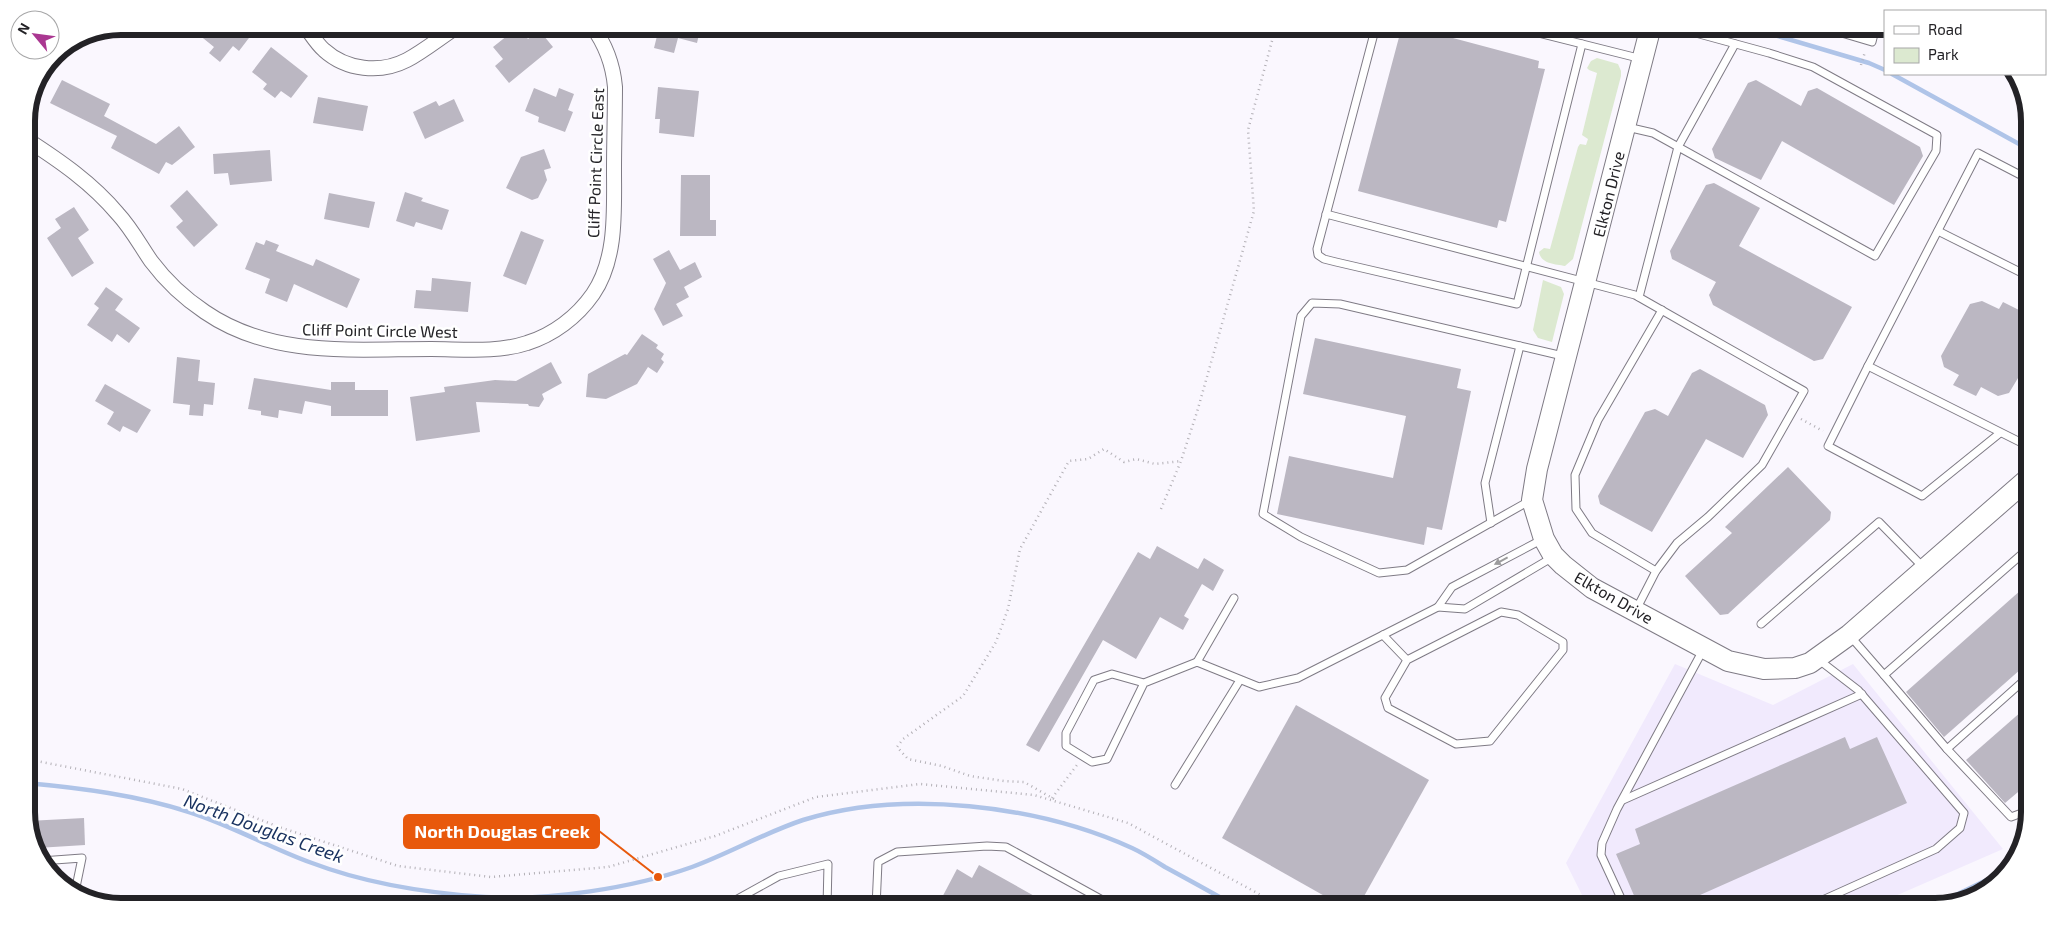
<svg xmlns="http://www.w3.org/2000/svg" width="2056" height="933" font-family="'Exo 2',sans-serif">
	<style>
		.built { fill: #f1eafd }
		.green { fill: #dce9d0 }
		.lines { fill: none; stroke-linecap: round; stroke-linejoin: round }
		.stream { stroke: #afc4e8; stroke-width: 4.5 }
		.building { fill: #bbb7c2 }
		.lane-casing { stroke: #7f7b85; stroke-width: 9 }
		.street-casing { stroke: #7f7b85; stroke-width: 16 }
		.secondary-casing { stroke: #7f7b85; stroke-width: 22 }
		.path { stroke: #b3b0b6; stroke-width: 2.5; stroke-dasharray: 1 4; stroke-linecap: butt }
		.lane { stroke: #fff; stroke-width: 7 }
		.street { stroke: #fff; stroke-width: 14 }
		.secondary { stroke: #fff; stroke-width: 20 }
		.oneway { fill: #9c9c9d }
		.labels { text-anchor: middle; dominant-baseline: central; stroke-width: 5; stroke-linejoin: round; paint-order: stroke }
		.street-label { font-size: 16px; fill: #232226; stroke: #fff }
		.water-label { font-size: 18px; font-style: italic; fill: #1a3360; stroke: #fff }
		.rim { fill: none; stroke: #232226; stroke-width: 6 }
		.leader { fill: none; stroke: #e8590c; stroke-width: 2 }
		.callout-dot { fill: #e8590c; stroke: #fff; stroke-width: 2 }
		.callout { fill: #e8590c; stroke: #e8590c; stroke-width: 2 }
		.callout-label { font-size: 18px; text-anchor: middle; font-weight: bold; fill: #fff }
	</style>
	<rect width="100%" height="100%" fill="#faf7fe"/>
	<!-- built -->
	<path class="built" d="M1675,664L1773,705L1853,664L2003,849L1870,907H1588L1566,863Z"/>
	<!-- green -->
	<g class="green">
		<path d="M1597,58L1618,64L1621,71V76L1573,259L1565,266C1555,264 1541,264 1539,252L1544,248L1550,249L1578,147L1580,144L1586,145L1588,139L1582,135L1597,73L1589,70L1587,68L1591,61Z"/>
		<path d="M1543,280L1561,287L1564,294L1552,342L1538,338L1533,330Z"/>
	</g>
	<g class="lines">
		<!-- stream -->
		<g class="stream">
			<path d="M1744,26L1869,63L1885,70"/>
			<path d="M1892,74L2030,150"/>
			<path d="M26,783C81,788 136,795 189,812C231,825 270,848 312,863C367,884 427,893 485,897C548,901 633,888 692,867C730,853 764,833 803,820C903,789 1037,805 1132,848C1143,853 1154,860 1165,867C1189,880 1213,893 1237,907"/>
			<path d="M1931,907L2003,872"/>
		</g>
	</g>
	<!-- building -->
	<g class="building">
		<path d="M188,26H258L239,51L233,46L220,62L209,53L214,47Z"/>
		<path d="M651,26H701L697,43L678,38L674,53L654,48L658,32L650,30Z"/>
		<path d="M1402,26H1408L1539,61L1538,68L1545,69L1506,222L1499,220L1497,228L1358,191Z"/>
		<path d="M518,27L528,39L539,30L553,47L509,83L495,66L503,59L493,47Z"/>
		<path d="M271,47L308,76L291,98L281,91L275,98L263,89L267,84L252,72Z"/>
		<path d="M62,80L110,104L104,116L156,144L179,126L195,147L172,165L166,162L159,174L111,148L117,136L50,103Z"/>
		<path d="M1756,80L1801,106L1808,91L1817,88L1920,147L1923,156L1894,205L1782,141L1761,180L1715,158L1712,149L1748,83Z"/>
		<path d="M658,87L699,91L694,137L659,133L660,119H655Z"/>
		<path d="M534,88L556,97L559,88L574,94L568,110L573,112L565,132L538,122L539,117L525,111Z"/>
		<path d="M318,97L368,106L363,131L313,123Z"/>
		<path d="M454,99L464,121L425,139L413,112L436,101L439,106Z"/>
		<path d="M544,149L551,168L544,170L547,180L538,198L532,200L506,188L521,157Z"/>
		<path d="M270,150L272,181L230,185L228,173L214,174L213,154Z"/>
		<path d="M681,175H710V220H716V236H680Z"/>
		<path d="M1714,183L1760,208L1739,246L1852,307L1823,359L1814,361L1713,305L1709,295L1716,282L1672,259L1670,251L1706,185Z"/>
		<path d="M187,190L218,225L194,247L176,227L183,221L170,206Z"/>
		<path d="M405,192L423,198L421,201L449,210L442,230L416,222L414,227L396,221Z"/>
		<path d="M329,193L375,202L369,228L324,219Z"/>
		<path d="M74,207L89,230L78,238L94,263L72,277L47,238L61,228L55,219Z"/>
		<path d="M521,231L544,240L526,285L503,276Z"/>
		<path d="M266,240L279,245L276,251L313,266L316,259L360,279L347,308L294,284L287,302L265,293L270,279L245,269L256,242L264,245Z"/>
		<path d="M669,250L680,270L695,262L702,277L684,287L689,297L676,304L683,316L663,326L654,309L666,283L653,259Z"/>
		<path d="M432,278L471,282L468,312L414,308L416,290L431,291Z"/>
		<path d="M106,287L123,299L115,310L140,328L129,343L117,334L112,342L87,325L99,308L94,304Z"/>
		<path d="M1982,301L1999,309L2003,302L2023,312L2019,322L2030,327V358L2009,393L1998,396L1981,387L1976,396L1953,385L1959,375L1944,367L1941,356L1970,304Z"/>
		<path d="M642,334L658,345L656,348L664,354L661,359L664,362L657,373L648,367L637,384L606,399L586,397L588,374L625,354L627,355Z"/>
		<path d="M1315,338L1461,369L1457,388L1471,391L1442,530L1427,527L1424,545L1277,514L1289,456L1393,478L1406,416L1303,394Z"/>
		<path d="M177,357L200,360L198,381L215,383L213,405L204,404L203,416L189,415L190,405L173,403Z"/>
		<path d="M551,362L562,383L542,394L544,399L539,407L529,406L528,404L476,402L480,432L416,441L410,397L445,392L444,387L495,380L516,381Z"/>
		<path d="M1700,369L1765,405L1768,415L1743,458L1706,439L1652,532L1600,504L1598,496L1645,412L1655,409L1668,416L1692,373Z"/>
		<path d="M254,378L331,390V382H355V390H388V416H331V406L305,401L302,414L279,410L278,418L261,415V411L248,409Z"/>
		<path d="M105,384L151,410L137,433L123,426L120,432L107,424L114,412L95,401Z"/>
		<path d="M1788,467L1831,512L1830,520L1728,614L1720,615L1685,576L1732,533L1725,527Z"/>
		<path d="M1157,546L1198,569L1204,558L1224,570L1213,591L1202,584L1184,616L1189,619L1183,630L1160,617L1136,659L1103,640L1039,752L1026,745L1138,552L1150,559Z"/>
		<path d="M2030,582V661L1944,737L1906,692Z"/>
		<path d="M2030,704V782L2005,803L1966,760Z"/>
		<path d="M1296,705L1429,780L1358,907H1344L1222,838Z"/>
		<path d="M1845,737L1850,749L1877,737L1907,803L1673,907H1639L1616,854L1640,844L1635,829Z"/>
		<path d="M84,818L85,845L37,848L28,821Z"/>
		<path d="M979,865L1054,907H937L957,869L972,878Z"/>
	</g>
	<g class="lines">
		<defs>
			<g id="lane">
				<path d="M1376,26L1317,249L1318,255L1324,259L1336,262L1517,304L1582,44"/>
				<path d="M1511,26L1642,59"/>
				<path d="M1818,26L1872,42L1876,26"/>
				<path d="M1627,127L1653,133L1875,256L1936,151L1937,135L1813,67L1769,53L1670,26"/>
				<path d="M2030,180L1978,153L1868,366L2030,447"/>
				<path d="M1326,214L1635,295L1804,391L1762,465L1708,517L1677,543L1656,571L1636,610"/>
				<path d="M1938,231L2030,277"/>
				<path d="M1639,297L1678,147L1735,44"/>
				<path d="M1868,366L1828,446L1922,496L2000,433"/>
				<path d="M1531,500L1407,570L1379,573L1301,537L1263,514L1301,316L1312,303L1340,304L1563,356"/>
				<path d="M1491,523L1485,483L1520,346"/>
				<path d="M1543,539L1452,587L1438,607L1465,609L1553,557"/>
				<path d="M1656,571L1592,533L1576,509L1575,475L1598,420L1662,310"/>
				<path d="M1761,624L1879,522L1923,567"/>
				<path d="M1383,635L1407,660L1501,612L1518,615L1563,642V650L1490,741L1456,744L1388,708L1385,698L1407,660"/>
				<path d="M1851,637L1884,675L2030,547"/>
				<path d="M1197,662L1234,598"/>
				<path d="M1884,675L1947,749L2030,675"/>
				<path d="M1144,683L1112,674L1094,680L1066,733V746L1092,762L1107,759L1144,683L1197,662L1259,687L1298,678L1438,607"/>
				<path d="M1947,749L2011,817L2030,810"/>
				<path d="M1175,785L1240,680"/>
				<path d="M1623,800L1862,694"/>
				<path d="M41,861L82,858L75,892"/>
				<path d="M723,907L779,876L828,864L827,907"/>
				<path d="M876,907L878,862L897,852L987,846L1006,847L1106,902L1107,907"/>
				<path d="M1625,907L1601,855L1602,843L1617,809L1703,650"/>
				<path d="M1807,907L1936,849L1960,828L1964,813L1858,690L1819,660"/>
			</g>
			<g id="street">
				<path d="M305,26C311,34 317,44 324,50C346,70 380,74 407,60C424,51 441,37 458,26"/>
				<path d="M26,139C60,161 92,183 118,214C131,228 140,245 151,261C166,281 184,298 205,312C272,358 353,349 431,349C462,349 497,353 527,343C553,335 577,317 593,294C617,259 614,211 614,170C614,142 615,115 615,87C613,64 606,45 592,26"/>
			</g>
			<path id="secondary" d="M1651,26L1537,469L1532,500L1544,539L1553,555L1563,565L1592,588L1728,661L1764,669L1795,668L1810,663L1849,635L2030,477"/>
		</defs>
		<!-- lane casing -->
		<use href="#lane" class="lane-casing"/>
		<!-- street casing -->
		<use href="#street" class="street-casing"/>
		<!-- secondary casing -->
		<use href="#secondary" class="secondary-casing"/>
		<!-- path -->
		<g class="path">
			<path d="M1861,65L1865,52"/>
			<path d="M1801,419L1823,431"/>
			<path d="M1161,509L1181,461L1197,412L1254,211L1248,130L1276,26"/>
			<path d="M26,759L182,789L279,827L398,866L491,877L608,867L715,836L816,797L920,784L1034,795L1128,823L1283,907"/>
			<path d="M1052,798L1077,765"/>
			<path d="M1054,799L1024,782L1004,781L970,776L942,766L908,759L897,747L903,739L963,696L996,642L1008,609L1020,549L1069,461L1088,459L1104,449L1124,462L1136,459L1155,464L1181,461"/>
		</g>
		<!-- lane -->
		<use href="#lane" class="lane"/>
		<!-- street -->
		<use href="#street" class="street"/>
		<!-- secondary -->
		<use href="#secondary" class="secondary"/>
	</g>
	<!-- one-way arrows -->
	<defs><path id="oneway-solid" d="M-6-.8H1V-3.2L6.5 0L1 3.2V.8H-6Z" transform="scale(1.25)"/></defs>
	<use class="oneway" href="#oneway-solid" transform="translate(1501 561) rotate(152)"/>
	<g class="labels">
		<!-- street labels -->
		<g class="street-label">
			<text transform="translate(595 163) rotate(-88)">Cliff Point Circle East</text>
			<text transform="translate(1608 194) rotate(-76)">Elkton Drive</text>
			<text transform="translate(380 330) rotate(1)">Cliff Point Circle West</text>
			<text transform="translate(1614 597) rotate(30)">Elkton Drive</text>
		</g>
		<!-- water labels -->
		<g class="water-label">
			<text transform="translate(264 828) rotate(20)">North Douglas Creek</text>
		</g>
	</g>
	<!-- crop -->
	<path d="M0 0H2056V933H0ZM121 35H1935A86 86 0 0 1 2021 121V812A86 86 0 0 1 1935 898H121A86 86 0 0 1 35 812V121A86 86 0 0 1 121 35Z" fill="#fff" fill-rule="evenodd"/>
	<path class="rim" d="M121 35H1935A86 86 0 0 1 2021 121V812A86 86 0 0 1 1935 898H121A86 86 0 0 1 35 812V121A86 86 0 0 1 121 35Z"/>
	<!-- callouts -->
	<path class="leader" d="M658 877L599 831"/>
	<circle class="callout-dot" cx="658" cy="877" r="5"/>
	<rect class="callout" x="404" y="815" width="195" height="33" rx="5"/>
	<g class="callout-label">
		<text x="502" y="838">North Douglas Creek</text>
	</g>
	<!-- legend -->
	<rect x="1884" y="10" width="162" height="65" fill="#ffffff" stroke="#a7a7a8"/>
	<rect x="1894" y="26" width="25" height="8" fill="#ffffff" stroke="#a7a7a8"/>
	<text x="1928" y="35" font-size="15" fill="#232226">Road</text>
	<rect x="1894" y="48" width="25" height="15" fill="#dce9d0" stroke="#a7a7a8"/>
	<text x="1928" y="60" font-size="15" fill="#232226">Park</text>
	<!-- north arrow -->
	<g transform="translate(35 35) rotate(299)"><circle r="24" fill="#ffffff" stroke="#a7a7a8"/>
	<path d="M0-4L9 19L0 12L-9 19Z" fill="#aa3791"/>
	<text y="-8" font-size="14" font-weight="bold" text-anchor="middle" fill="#232226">N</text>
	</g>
</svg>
